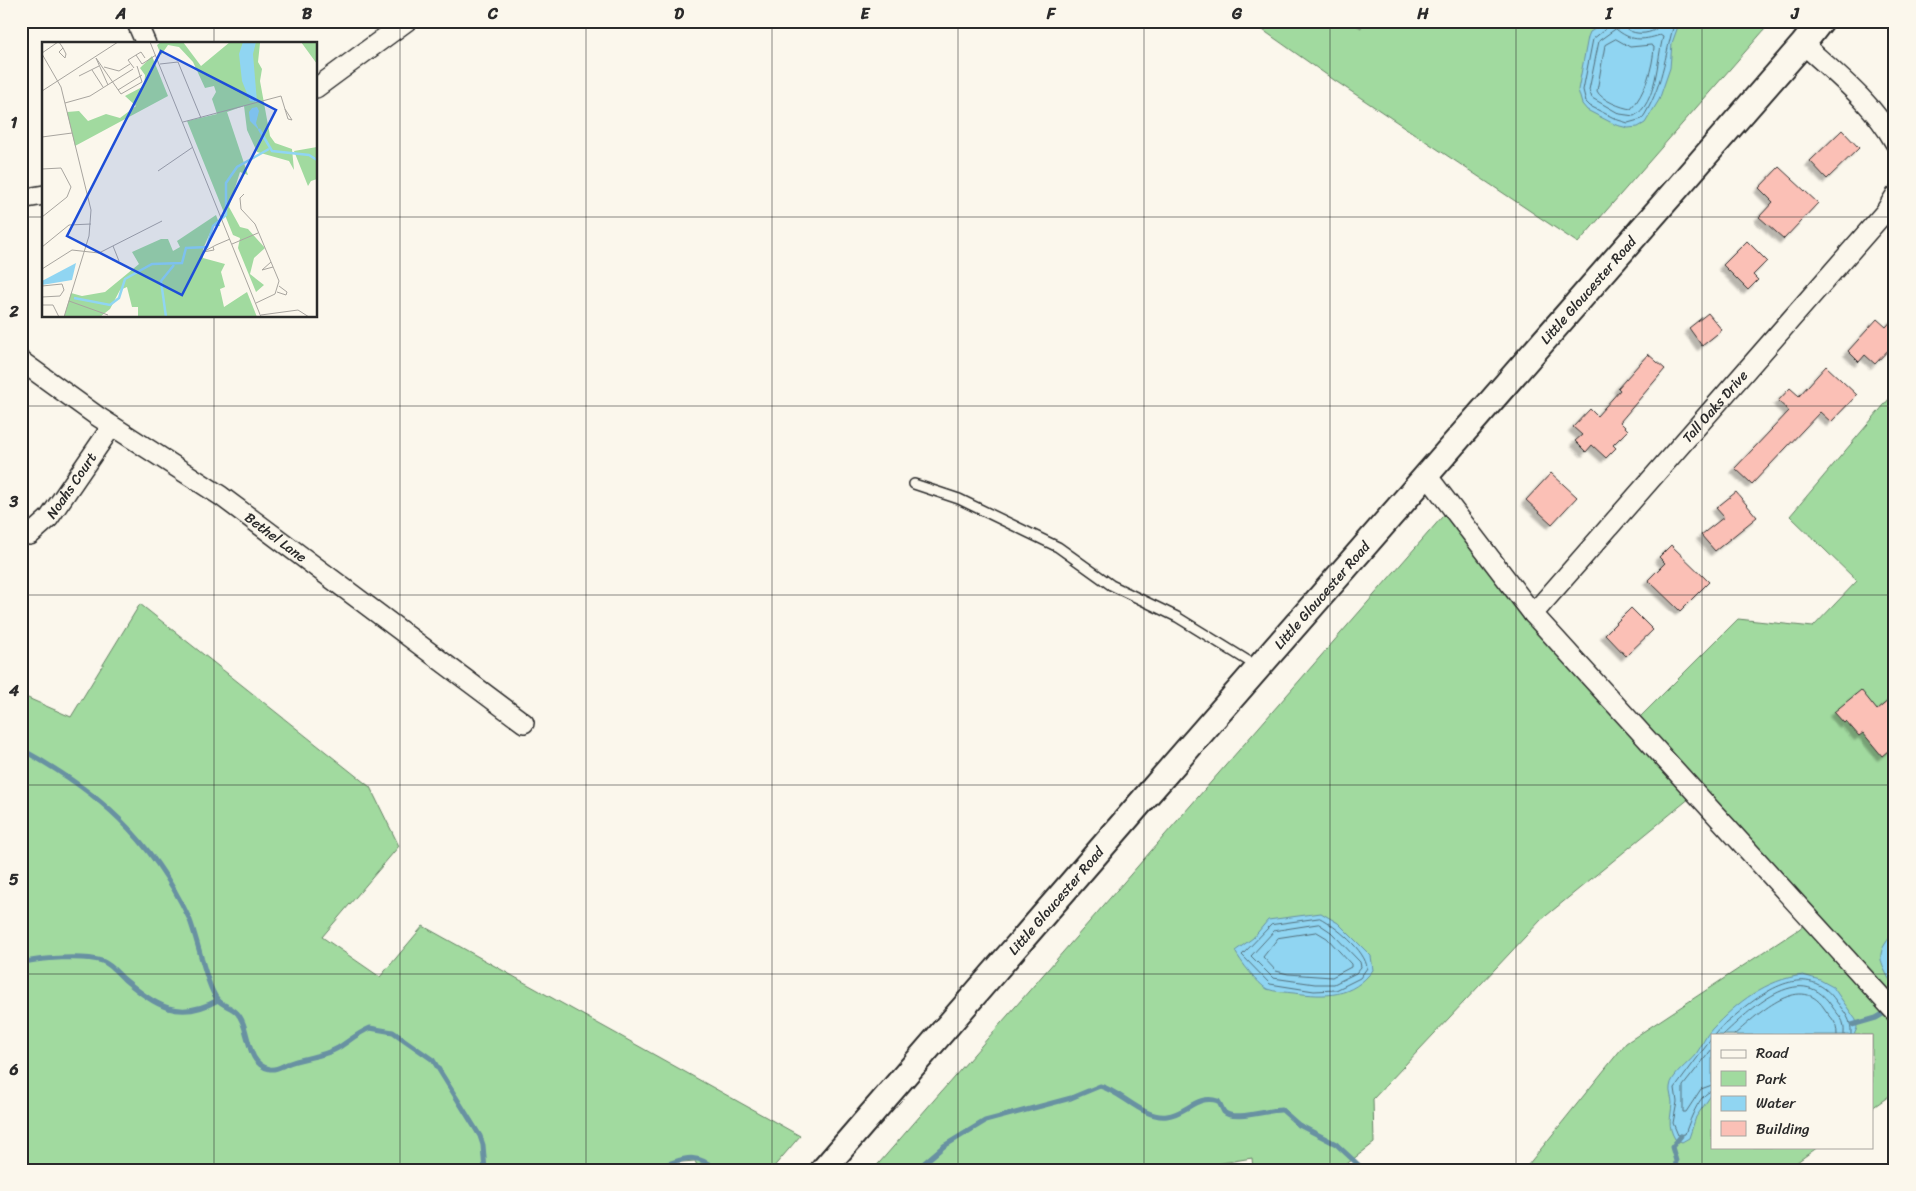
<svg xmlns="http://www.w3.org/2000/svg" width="1916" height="1191" font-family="Sriracha,sans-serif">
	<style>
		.green { fill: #a1da9f; stroke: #668265 }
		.water { fill: #90d5f2; stroke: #6891a2 }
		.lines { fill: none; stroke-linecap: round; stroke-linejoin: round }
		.shore { stroke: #536f7b; stroke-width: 1 }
		.stream { stroke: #6891a2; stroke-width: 5 }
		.building { fill: #fbc0b6; stroke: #2b2b2b; filter: url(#shadow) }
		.service-casing { stroke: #2b2b2b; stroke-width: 12 }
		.minor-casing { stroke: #2b2b2b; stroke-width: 22 }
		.tertiary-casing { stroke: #2b2b2b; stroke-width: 28 }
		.service { stroke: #fbf7ec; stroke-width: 9 }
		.minor { stroke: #fbf7ec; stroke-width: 19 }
		.tertiary { stroke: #fbf7ec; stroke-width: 24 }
		.grid { fill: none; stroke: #2b2b2b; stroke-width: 1; stroke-opacity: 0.55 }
		.labels { text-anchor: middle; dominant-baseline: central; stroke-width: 5; stroke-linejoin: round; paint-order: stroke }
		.street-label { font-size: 14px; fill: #2b2b2b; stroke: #fbf7ec }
		.inset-river { fill: none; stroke: #90d5f2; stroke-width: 2.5 }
		.inset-road { fill: none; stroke: #a8a59f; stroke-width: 1 }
		.view { fill: #1d4ed8; fill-opacity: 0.15; stroke: #1d4ed8; stroke-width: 2.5 }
		.inset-edge { fill: none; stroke: #2b2b2b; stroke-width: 2.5 }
		.neatline { fill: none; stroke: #2b2b2b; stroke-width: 2 }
		.grid-label { font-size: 16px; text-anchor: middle; font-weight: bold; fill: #2b2b2b }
	</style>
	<defs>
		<filter id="shadow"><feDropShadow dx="-4.5" dy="4.5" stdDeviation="1" flood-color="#0004"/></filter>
	</defs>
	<rect width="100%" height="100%" fill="#fbf7ec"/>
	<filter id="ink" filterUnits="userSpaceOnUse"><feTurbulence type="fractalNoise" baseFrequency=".02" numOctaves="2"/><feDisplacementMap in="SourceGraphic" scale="10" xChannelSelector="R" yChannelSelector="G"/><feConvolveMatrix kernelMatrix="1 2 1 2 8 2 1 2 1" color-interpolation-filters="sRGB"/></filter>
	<g filter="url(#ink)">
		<!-- green -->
		<g class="green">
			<path d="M1250,21H1348L1361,28L1362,21H1772L1578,243L1334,80Z"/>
			<path d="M1895,392V1092L1872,1108V1035H1712V1147H1818L1786,1170H1524L1626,1043L1799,929L1814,916L1696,793L1541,920L1373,1099L1374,1143L1339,1170H1253L1252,1158L1179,1170H873L1449,509L1635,722L1738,619L1813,627L1857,581L1790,516Z"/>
			<path d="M140,604L370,787L399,846L322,937L380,977L423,926L800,1136L771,1170H699L695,1161L582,1170H21V695L71,717Z"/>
		</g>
		<!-- water -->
		<g class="water">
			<path d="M1608,21H1624L1633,28H1640L1659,21H1680L1672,43L1670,68L1659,100L1645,123L1638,127L1628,128L1616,125L1587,110L1582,104L1578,90L1588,37L1590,32Z"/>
			<path d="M1321,913L1338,923L1371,956L1373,970C1352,998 1326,997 1294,993C1286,992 1275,992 1267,989C1258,984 1240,961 1235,951L1253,938L1268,920Z"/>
			<path d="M1895,932V990C1882,964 1871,956 1895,932Z"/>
			<path d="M1803,975L1820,980L1833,987L1856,1020L1857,1028L1854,1035H1712V1094L1696,1117L1689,1138L1682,1142L1675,1139C1667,1125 1671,1118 1672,1103C1672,1098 1669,1092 1670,1087C1671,1075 1688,1064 1696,1054C1702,1046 1705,1036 1712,1029C1738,1002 1765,980 1803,975Z"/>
		</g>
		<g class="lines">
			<!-- shore -->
			<g class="shore">
				<path d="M1610,21L1608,27L1593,39L1583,90L1586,102L1590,106L1618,120L1628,123L1642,119C1663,87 1664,57 1675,21"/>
				<path d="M1622,21C1624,38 1659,37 1661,21"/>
				<path d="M1616,29C1630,41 1642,41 1660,35L1663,37C1657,58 1657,104 1634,116L1620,114L1592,98L1589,90L1599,41Z"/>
				<path d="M1616,39L1630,47L1651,45L1654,47C1653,67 1645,94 1631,109C1622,108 1601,100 1597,91L1605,45Z"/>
				<path d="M1320,918C1335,926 1366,951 1367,968L1360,978L1336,990L1314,991L1270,984L1242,955L1271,925Z"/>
				<path d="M1319,924L1331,932L1360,962L1361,967L1356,973L1334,984H1315L1273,978L1251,956L1274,931Z"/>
				<path d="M1317,932L1327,938L1351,964V967L1332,977L1288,974L1276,971L1263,957L1278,938Z"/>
				<path d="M1714,1035C1720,1027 1729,1021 1737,1014C1765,990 1808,960 1836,1001C1845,1013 1852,1019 1851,1035"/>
				<path d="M1723,1035C1749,1011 1800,959 1831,1005C1840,1018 1845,1018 1844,1035"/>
				<path d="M1734,1035C1755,1017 1800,971 1824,1008C1832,1020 1837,1020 1837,1035"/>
				<path d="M1712,1038L1675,1088L1677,1102L1673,1123L1678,1135L1685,1134C1689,1123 1699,1093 1712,1091"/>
				<path d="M1712,1049L1683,1086V1112H1686L1701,1089L1712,1085"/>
			</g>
			<!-- stream -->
			<g class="stream">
				<path d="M21,749C98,791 151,838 189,918C197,936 207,989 218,1000C223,1006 232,1007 237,1013C251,1027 244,1064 270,1069C276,1070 282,1066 287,1064C304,1057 323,1057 338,1048C349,1041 358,1033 370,1028L393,1032L433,1060L480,1136L483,1145L485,1170"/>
				<path d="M21,963C40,958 84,955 102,961C112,965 118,974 125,980C156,1006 179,1022 218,1000"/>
				<path d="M1852,1025L1876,1018L1888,1011"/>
				<path d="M641,1170L646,1166C676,1170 685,1144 718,1170"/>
				<path d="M916,1170L944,1146L985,1121L1071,1098L1100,1086C1122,1092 1143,1119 1167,1116C1186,1114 1197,1094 1218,1101C1221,1105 1222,1109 1224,1112C1234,1122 1270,1109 1282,1110L1299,1125L1336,1144L1364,1170"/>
				<path d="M1675,1170L1676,1161L1672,1147L1681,1136"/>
			</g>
		</g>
		<!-- building -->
		<g class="building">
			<path d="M1842,130L1859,148L1827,179L1810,161Z"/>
			<path d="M1779,167L1818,203L1784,239L1759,217L1773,202L1759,188Z"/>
			<path d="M1747,241L1767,261L1753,275L1758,280L1748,290L1723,265Z"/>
			<path d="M1708,313L1722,330L1702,346L1689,328Z"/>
			<path d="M1895,317V343L1875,364L1865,355L1859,362L1848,351L1877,319L1886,327Z"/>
			<path d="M1648,354L1665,369L1620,422L1628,430L1613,445L1616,448L1606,458L1592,445L1586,452L1575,441L1582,435L1573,427L1590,409L1597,416L1620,390L1618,388Z"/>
			<path d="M1826,366L1857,395L1831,422L1820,412L1752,484L1735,468L1789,411L1778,401L1790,388L1799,396Z"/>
			<path d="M1551,473L1577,497L1552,524L1526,500Z"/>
			<path d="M1736,492L1757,517L1715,551L1701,535L1724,517L1716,508Z"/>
			<path d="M1671,545L1709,582L1680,611L1648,580L1665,563L1659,557Z"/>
			<path d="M1631,608L1653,630L1626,656L1605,634Z"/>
			<path d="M1861,690L1877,710L1895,695V745L1882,756L1863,733L1859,736L1846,721L1844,723L1834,712Z"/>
		</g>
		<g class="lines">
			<defs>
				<path id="service" d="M914,484L959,499L1058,547L1111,585L1177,617L1258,667"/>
				<g id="minor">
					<path d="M136,21L146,44"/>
					<path d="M1803,44C1836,74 1873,103 1895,143"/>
					<path d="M316,88L407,21"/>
					<path d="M21,199L44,195"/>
					<path id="s1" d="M21,361L97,416L221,496L524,723"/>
					<path d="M1426,474L1533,614L1895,1012"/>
					<path id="s2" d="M21,534L30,535L49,518L112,426"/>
					<path id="s3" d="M1533,614L1885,212L1895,196"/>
				</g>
				<g id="tertiary">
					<path id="s4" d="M823,1170L1149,793L1803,44L1821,21"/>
				</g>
			</defs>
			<!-- service casing -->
			<use href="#service" class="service-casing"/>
			<!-- minor casing -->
			<use href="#minor" class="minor-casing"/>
			<!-- tertiary casing -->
			<use href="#tertiary" class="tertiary-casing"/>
			<!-- service -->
			<use href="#service" class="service"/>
			<!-- minor -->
			<use href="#minor" class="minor"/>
			<!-- tertiary -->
			<use href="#tertiary" class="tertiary"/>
		</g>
	</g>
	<!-- grid -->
	<path class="grid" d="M214,21V44M400,21V1170M586,21V1170M772,21V1170M958,21V1170M1144,21V1170M1330,21V1170M1516,21V1170M1702,21V1170M21,217H44M316,217H1895M214,316V1170M21,406H1895M21,595H1895M21,785H1895M21,974H1895"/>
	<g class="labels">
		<!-- street labels -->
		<g class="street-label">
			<text stroke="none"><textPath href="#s4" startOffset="1166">Little Gloucester Road</textPath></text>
			<text stroke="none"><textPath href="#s3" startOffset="276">Tall Oaks Drive</textPath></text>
			<text stroke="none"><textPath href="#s2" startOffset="74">Noahs Court</textPath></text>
			<text stroke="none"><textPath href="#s1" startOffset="310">Bethel Lane</textPath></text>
			<text stroke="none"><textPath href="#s4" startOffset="761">Little Gloucester Road</textPath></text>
			<text stroke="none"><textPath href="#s4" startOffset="356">Little Gloucester Road</textPath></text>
		</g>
	</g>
	<!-- overview -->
	<g transform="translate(42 42)">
		<rect width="275" height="275" fill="#fbf7ec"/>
		<path d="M119,0H141L159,24L188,0H222L218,1L216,20L220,27L218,39L228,94L233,101L250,107L252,128L247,119L215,110L205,88L202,64L185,70L206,133L198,130L187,165L198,185L206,187L223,206L212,216L208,232L222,243L214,250L196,206L198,196L191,193L145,79L175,72L170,57L174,50L172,44L163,46L151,20L137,5L126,3L119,13L115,3ZM259,0H275V22ZM110,14L126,54L33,104L25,70L37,69L46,79L64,72L78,76L94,64L83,54L102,44L103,33L98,26ZM275,105V137L269,139L266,144L252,109ZM174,173L178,184H171L161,207V216L183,222L179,230L183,245L178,247L182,265L205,250L215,275H96V265H90L85,245L78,248L68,267L58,275H22L29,251L40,254L63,250L97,222L90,210L119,197H126L131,209L138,205L135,199Z" fill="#a1da9f"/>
		<path d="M201,0H214L211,12L215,60L208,59L200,39L197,12ZM210,66L215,65L217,69L214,81L217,88L208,79L207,70ZM34,221L30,238L0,243V239Z" fill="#90d5f2"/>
		<path class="inset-river" d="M217,87L230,109L267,113L275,118M32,256L68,263L77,256L83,237L110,222L140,221L144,206L165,205L171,184L184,173V141L195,125L227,107M124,275L119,239L132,223"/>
		<path class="inset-road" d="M17,0L21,6L24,12L23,16L17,10L21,6M108,0L219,275M0,11L16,0M0,12L19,45L49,168L47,194L22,275M54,16L79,52L100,40L95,24M54,16L66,43M103,16L99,10L94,13L100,22L114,13M118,22L136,20L159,76M62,25L77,29L88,22M92,26L86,18L94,13M50,28L61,45M37,34L57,24M76,48L100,33M0,49L76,0M23,61L48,54L91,27M141,80L239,54L246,77L250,78L243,67M0,95L30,91M0,127L19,126L29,145L25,155L0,175M116,129L151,105M202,152L198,156L199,167L213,182L237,239L233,252L214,261M190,202L216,191M71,204L77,219M0,205L27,183L49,182M171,205L172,208L161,210L174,203L188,197M229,220L220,228L231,225M0,227L30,208L57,211L120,179M0,244L20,242L22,248M235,250L244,253L245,250L237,244M0,255L18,254L22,248M27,259L66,273M0,263H11L17,275M219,273L256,268L267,275"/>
		<path class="view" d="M119,9L234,68L140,253L25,194Z"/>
		<rect width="275" height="275" class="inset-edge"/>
	</g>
	<!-- margin -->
	<rect width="1916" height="1191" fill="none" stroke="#fbf7ec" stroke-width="55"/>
	<!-- legend -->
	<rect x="1711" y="1034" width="162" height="115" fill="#fbf7ec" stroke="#a8a59f"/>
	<rect x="1721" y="1050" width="25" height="8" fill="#fbf7ec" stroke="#a8a59f"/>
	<text x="1756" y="1058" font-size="15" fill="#2b2b2b">Road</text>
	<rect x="1721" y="1071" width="25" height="15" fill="#a1da9f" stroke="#a8a59f"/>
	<text x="1756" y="1084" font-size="15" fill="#2b2b2b">Park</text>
	<rect x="1721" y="1096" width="25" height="15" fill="#90d5f2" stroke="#a8a59f"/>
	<text x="1756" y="1108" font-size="15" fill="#2b2b2b">Water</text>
	<rect x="1721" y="1121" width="25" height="15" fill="#fbc0b6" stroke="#a8a59f"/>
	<text x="1756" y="1134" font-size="15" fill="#2b2b2b">Building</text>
	<rect x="28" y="28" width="1860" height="1136" class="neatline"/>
	<g class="grid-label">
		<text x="121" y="19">A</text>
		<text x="307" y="19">B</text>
		<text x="493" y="19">C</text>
		<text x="679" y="19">D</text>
		<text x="865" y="19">E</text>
		<text x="1051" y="19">F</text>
		<text x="1237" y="19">G</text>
		<text x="1423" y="19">H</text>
		<text x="1609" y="19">I</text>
		<text x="1795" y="19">J</text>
		<text x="14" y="128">1</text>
		<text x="14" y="317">2</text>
		<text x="14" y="507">3</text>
		<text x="14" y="696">4</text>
		<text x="14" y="885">5</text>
		<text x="14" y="1075">6</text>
	</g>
</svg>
